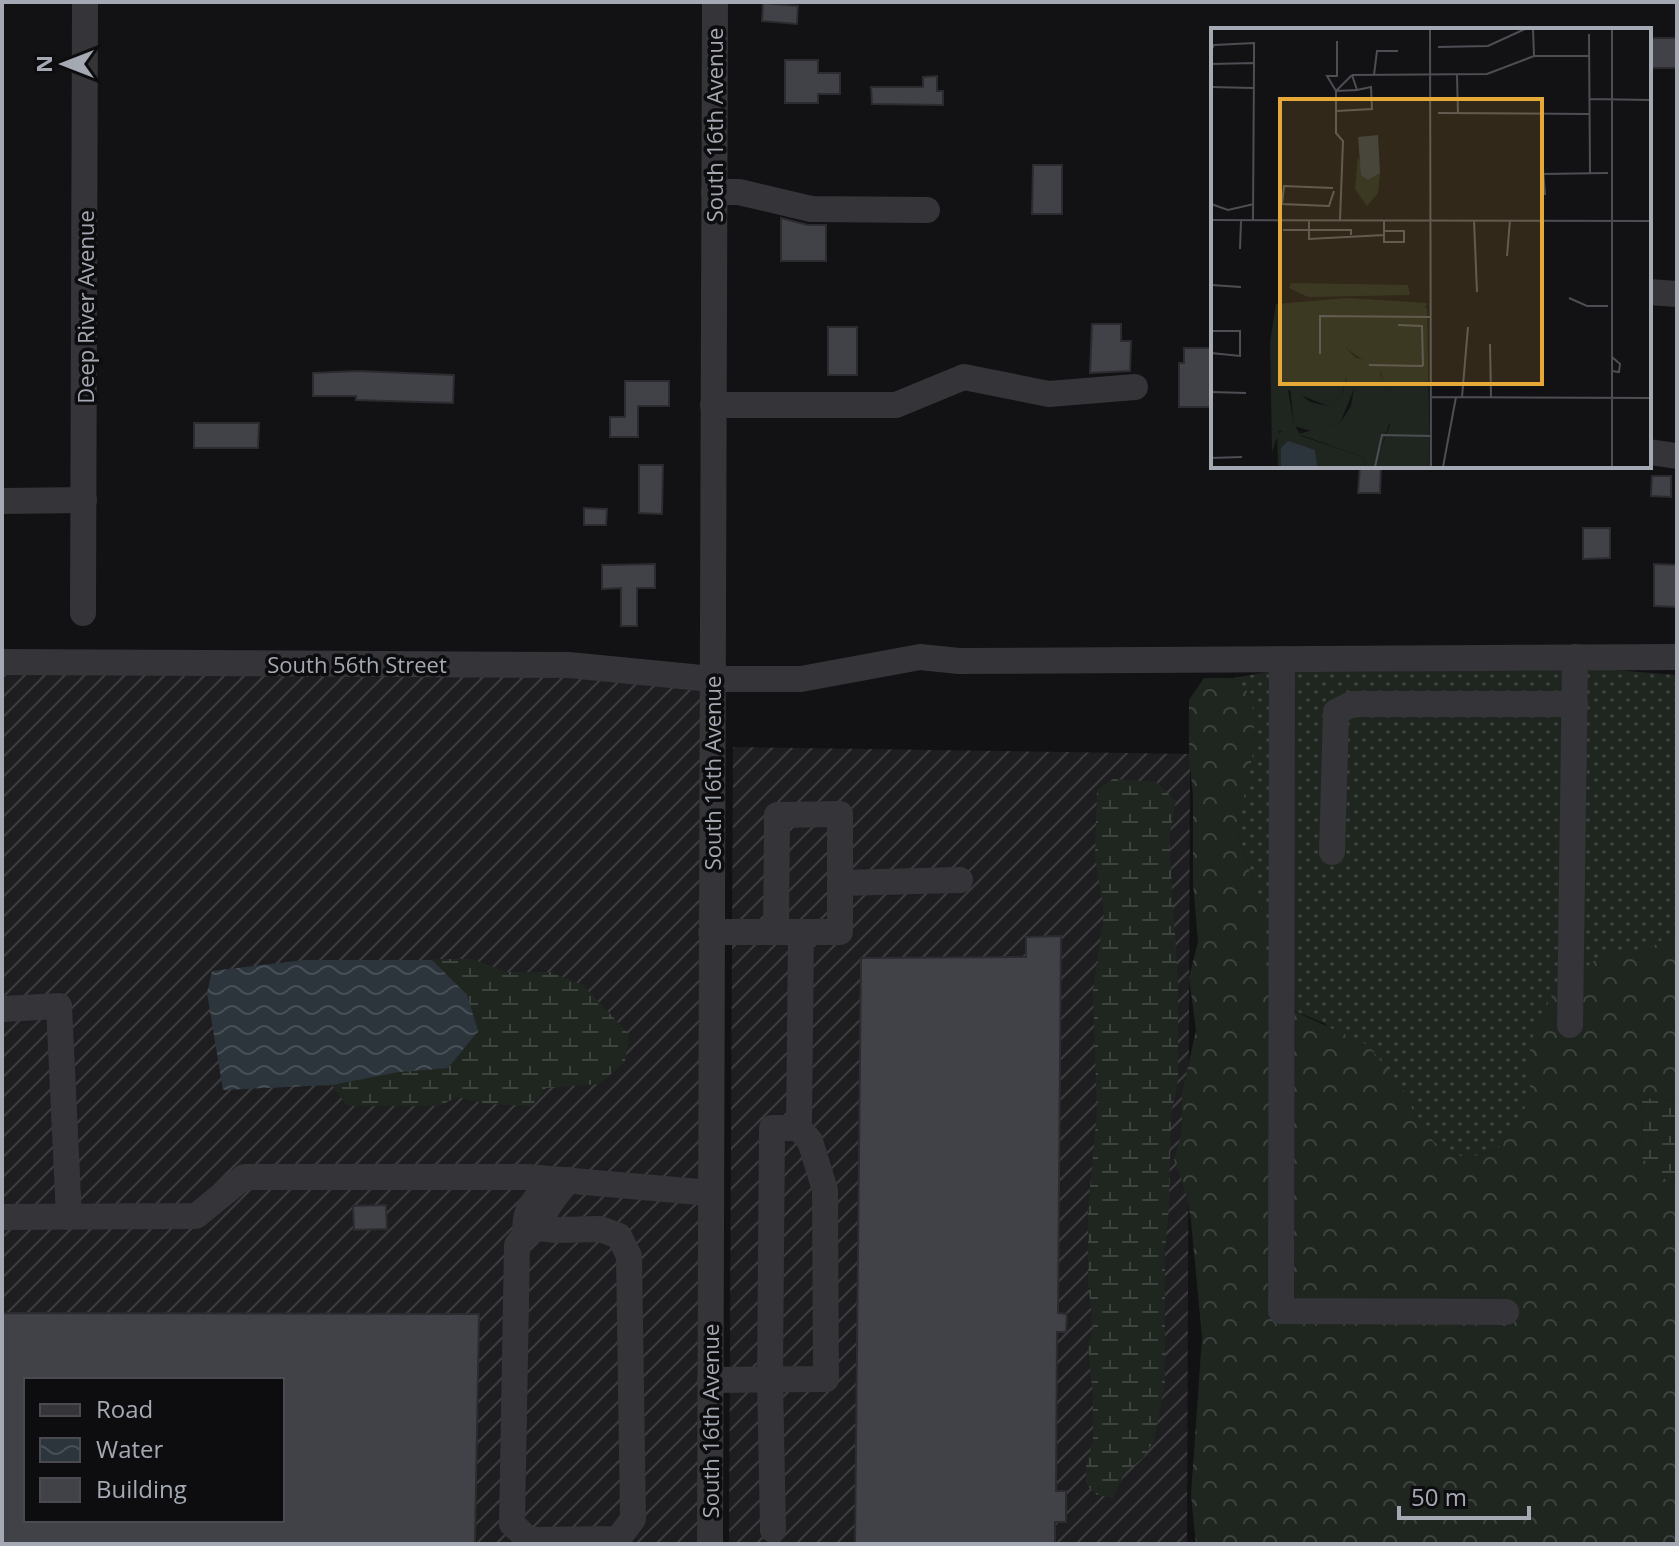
<svg xmlns="http://www.w3.org/2000/svg" width="1679" height="1546" font-family="'Open Sans',sans-serif">
	<style>
		.industrial { fill: url(#industrial-furrows); fill-rule: evenodd }
		.grass { fill: url(#grass-dots) }
		.forest { fill: url(#forest-crowns) }
		.wetland { fill: url(#wetland-marsh) }
		.water { fill: url(#water-waves) }
		.building { fill: #414247; stroke: #2c2c30; stroke-width: 2; fill-rule: evenodd }
		.lines { fill: none; stroke-linecap: round; stroke-linejoin: round }
		.minor { stroke: #343439; stroke-width: 26 }
		.labels { text-anchor: middle; dominant-baseline: central; stroke-width: 7; stroke-linejoin: round; paint-order: stroke }
		.street-label { font-size: 22px; fill: #a5a9b3; stroke: #0d0d0f }
		.inset-road { fill: none; stroke: #4d4e54; stroke-width: 2 }
		.view { fill: #e6a938; fill-opacity: 0.15; stroke: #e6a938; stroke-width: 4 }
		.inset-edge { fill: none; stroke: #a5a9b3; stroke-width: 4 }
	</style>
	<defs>
		<pattern id="industrial-furrows" width="10" height="10" patternUnits="userSpaceOnUse" patternTransform="scale(2)"><rect width="10" height="10" fill="#1e1e21"/><path d="M-1 1l2-2M0 10L10 0M9 11l2-2" fill="none" stroke="#3c3c3f"/></pattern>
		<pattern id="grass-dots" width="8" height="8" patternUnits="userSpaceOnUse" patternTransform="scale(2)"><rect width="8" height="8" fill="#1f2620"/><path d="M2 2h.1M6 6h.1" fill="none" stroke="#3d433e" stroke-width="1.8" stroke-linecap="round"/></pattern>
		<pattern id="forest-crowns" width="20" height="18" patternUnits="userSpaceOnUse" patternTransform="scale(2)"><rect width="20" height="18" fill="#1f2620"/><path d="M2 6a3 3 0 1 1 6 0M12 15a3 3 0 1 1 6 0" fill="none" stroke="#3d433e"/></pattern>
		<pattern id="wetland-marsh" width="20" height="14" patternUnits="userSpaceOnUse" patternTransform="scale(2)"><rect width="20" height="14" fill="#1f2620"/><path d="M1 5h8M5 5V1M11 12h8M15 12V8" fill="none" stroke="#3d433e"/></pattern>
		<pattern id="water-waves" width="16" height="10" patternUnits="userSpaceOnUse" patternTransform="scale(2)"><rect width="16" height="10" fill="#2d353c"/><path d="M0 5q4-4 8 0t8 0" fill="none" stroke="#484f56"/></pattern>
	</defs>
	<rect width="100%" height="100%" fill="#121214"/>
	<!-- industrial -->
	<g class="industrial">
		<path d="M2,673H564L706,687L704,1544H2ZM26,1380H282V1520H26Z"/>
		<path d="M733,747L1190,754L1187,1544H729Z"/>
	</g>
	<!-- grass -->
	<path class="grass" d="M1613,670L1677,675V930L1643,953H1615L1530,1043V1100L1499,1148L1466,1159L1434,1142L1416,1118L1403,1089L1324,1023L1287,1008L1263,971V914L1237,830L1244,790L1252,696L1233,678L1268,672Z"/>
	<!-- forest -->
	<path class="forest" d="M1204,678H1233L1252,696L1255,744L1237,830L1263,914V971L1287,1008L1368,1045L1403,1089L1416,1118L1434,1142L1466,1159L1499,1148L1530,1100V1043L1552,995L1595,960L1615,953H1643L1677,930V1100L1641,1098L1643,1133L1639,1155L1665,1179L1677,1182V1544H1196L1191,1495L1202,1337L1191,1221L1187,1197L1174,1159L1182,1131V1094L1196,1030L1189,977L1198,942L1193,883V795L1189,757V700Z"/>
	<!-- wetland -->
	<g class="wetland">
		<path d="M1113,779L1156,782L1176,801L1169,839L1178,982V1080L1171,1115L1169,1205L1165,1251V1383L1154,1441L1143,1458L1124,1473L1113,1498L1097,1495L1086,1484V1467L1093,1440V1396L1088,1346L1093,1330L1088,1280V1210L1097,1111L1093,990L1104,914L1095,856L1097,790Z"/>
		<path d="M439,959H472L507,972H550L583,985L629,1034L625,1062L599,1084L546,1088L531,1106L487,1104L457,1097L439,1106H347L332,1085L399,1072L448,1068L467,995L432,960Z"/>
		<path d="M1641,1098L1677,1100V1182L1665,1179L1639,1155L1643,1133Z"/>
	</g>
	<!-- water -->
	<path class="water" d="M303,960H432L467,995L478,1031L448,1068L399,1072L332,1085L223,1090L207,993L212,971Z"/>
	<!-- building -->
	<g class="building">
		<path d="M763,3L798,6L797,24L762,21Z"/>
		<path d="M1652,38H1677V68H1651Z"/>
		<path d="M785,60H818V73H840V94H818V103H785Z"/>
		<path d="M937,76V91H943V105L872,104L871,87H923V77Z"/>
		<path d="M1033,165H1062V214H1032Z"/>
		<path d="M781,218L808,225H826V261H781Z"/>
		<path d="M1092,324H1121V341H1131L1130,371L1090,373Z"/>
		<rect x="828" y="327" width="29" height="48"/>
		<path d="M1184,348H1213V407H1179V363H1184Z"/>
		<path d="M357,371L454,375L453,403L356,400V396H313V373Z"/>
		<path d="M625,381H669V406H638V437H610V417H625Z"/>
		<path d="M194,423H259L258,448H194Z"/>
		<path d="M639,465H663L662,514L639,513Z"/>
		<path d="M1360,466H1381L1380,493H1358Z"/>
		<path d="M1652,476H1671V497L1651,496Z"/>
		<path d="M584,508L607,509L606,525H584Z"/>
		<path d="M1583,528H1610V558L1583,559Z"/>
		<path d="M655,564V588H637V626H621V588L602,589V565Z"/>
		<path d="M1654,564L1677,565V607L1654,606Z"/>
		<path d="M1061,936L1058,1313L1067,1314L1066,1332H1057L1056,1491H1066V1522H1055V1544H855L861,958L1026,957V937Z"/>
		<path d="M386,1205L387,1229L354,1230L353,1206Z"/>
		<path d="M2,1313L479,1314L475,1544H2ZM26,1380H282V1520H26Z"/>
	</g>
	<g class="lines">
		<!-- minor -->
		<g class="minor">
			<path d="M714,192H739L811,209L927,210"/>
			<path d="M1649,292L1677,294"/>
			<path d="M713,405H896L964,377L1049,394L1135,387"/>
			<path d="M1649,452L1677,456"/>
			<path d="M2,501L84,500"/>
			<path d="M83,613L85,2"/>
			<path d="M1282,659L1281,1311L1506,1312"/>
			<path d="M2,662L569,665L712,679H801L920,657L959,661L1677,657"/>
			<path d="M1332,852L1336,712L1352,704H1575"/>
			<path d="M841,883L960,880"/>
			<path d="M776,932L777,815L840,814V932H801"/>
			<path d="M2,1009L59,1006L69,1217"/>
			<path d="M1570,1025L1575,657"/>
			<path d="M551,1179C538,1199 522,1207 526,1233L540,1228C544,1208 556,1195 569,1180"/>
			<path d="M2,1217L196,1216L244,1177H527L711,1193"/>
			<path d="M526,1233L517,1245L512,1524L529,1540L618,1539L633,1519L629,1256L619,1236L600,1229L556,1230L540,1228"/>
			<path d="M710,1380L826,1379L825,1190L810,1141L799,1128L801,932H711"/>
			<path d="M773,1530L770,1380L772,1128H799"/>
			<path d="M710,1544L715,2"/>
		</g>
	</g>
	<g class="labels">
		<!-- street labels -->
		<g class="street-label">
			<text transform="translate(714 125) rotate(-90)">South 16th Avenue</text>
			<text transform="translate(85 307) rotate(-90)">Deep River Avenue</text>
			<text x="357" y="664">South 56th Street</text>
			<text transform="translate(712 773) rotate(-90)">South 16th Avenue</text>
			<text transform="translate(710 1421) rotate(-90)">South 16th Avenue</text>
		</g>
	</g>
	<!-- overview -->
	<g transform="translate(1211 28)">
		<rect width="440" height="440" fill="#121214"/>
		<path d="M216,280L219,439H169L165,432L179,397L175,359L170,345L135,320L167,285ZM83,396L90,408L152,429L154,439H67L66,406Z" fill="#1f2620"/>
		<path d="M135,270L216,275L213,283L167,285L135,320L145,330L163,334L174,355L181,388L166,431L169,439H154L152,429L87,406L129,395L140,378L145,349H135L131,367L117,378L77,362L83,396L79,404L68,403L61,424L59,314L65,276Z" fill="#1f2620"/>
		<path d="M147,128L156,152L169,145L167,165L156,178L144,161ZM80,255L197,257L199,267L97,269L78,260ZM136,349H145V356L129,395L100,403L83,398L79,358L99,374L117,378L131,367Z" fill="#1f2620"/>
		<path d="M167,107L169,145L157,152L150,147L147,109ZM77,413L104,422L106,439H70V420Z" fill="#2d353c"/>
		<path class="inset-road" d="M219,1L220,439M322,1L323,28M401,1V439M378,6L379,145M126,13V48H116L125,63L141,47M227,19L277,18L314,1M0,22L3,17L43,15V35M0,36L43,35L42,192M141,47L276,46L323,28H378M163,47L166,23H187M246,47L247,86M0,59L42,60M378,71L440,72M125,83L161,81L160,59L146,62M227,85L378,86M331,127L334,167M331,146L397,145M122,160L73,158L71,176L118,178L123,163M0,176L17,182L43,176M0,192L440,193M98,192V211L173,207V192M129,192L132,113L125,105V63L146,62L141,47M263,192L266,264M72,202H140V207M173,203H193V214H173V207M29,221L30,192M296,228L299,192M0,257L30,259M358,270L376,278H397M187,297L211,298L212,338M0,303H29V328L0,325M279,316L280,369M109,326V288L220,289M401,329L409,336L408,344L401,343M158,337L212,338M0,364L35,365M220,369L440,370M251,369L257,299M0,430L31,429M164,439L171,407L220,408M232,439L245,369"/>
		<path class="view" d="M69,71H331V356H69Z"/>
		<rect width="440" height="440" class="inset-edge"/>
	</g>
	<!-- border -->
	<rect width="1679" height="1546" fill="none" stroke="#a5a9b3" stroke-width="8"/>
	<!-- legend -->
	<rect x="24" y="1378" width="260" height="144" fill="#0d0d0f" stroke="#4a4b51" stroke-width="2"/>
	<rect x="40" y="1404" width="40" height="12" fill="#343439" stroke="#4a4b51" stroke-width="2"/>
	<text x="96" y="1418" font-size="24" fill="#a5a9b3">Road</text>
	<rect x="40" y="1438" width="40" height="24" fill="url(#water-waves)" stroke="#4a4b51" stroke-width="2"/>
	<text x="96" y="1458" font-size="24" fill="#a5a9b3">Water</text>
	<rect x="40" y="1478" width="40" height="24" fill="#414247" stroke="#4a4b51" stroke-width="2"/>
	<text x="96" y="1498" font-size="24" fill="#a5a9b3">Building</text>
	<!-- north arrow -->
	<g transform="translate(64 64) rotate(270)" stroke="#0d0d0f" stroke-width="6" paint-order="stroke">
	<path d="M0-6L14 30L0 20L-14 30Z" fill="#a5a9b3"/>
	<text y="-12" font-size="22" font-weight="bold" text-anchor="middle" fill="#a5a9b3">N</text>
	</g>
	<!-- scale -->
	<path d="M1399 1506v12h130v-12" fill="none" stroke="#a5a9b3" stroke-width="4"/>
	<text x="1411" y="1506" font-size="24" fill="#a5a9b3" stroke="#0d0d0f" stroke-width="6" paint-order="stroke">50 m</text>
</svg>
